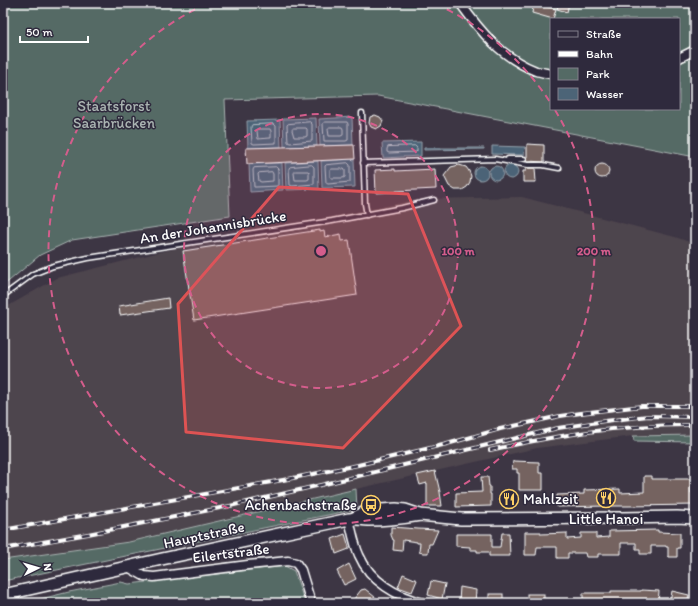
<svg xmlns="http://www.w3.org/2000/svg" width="698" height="606" font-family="Itim,sans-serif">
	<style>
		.built { fill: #4e444d }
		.green { fill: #546a65; stroke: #aab4b2; fill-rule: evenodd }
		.water { fill: #4c6477; stroke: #94a2ad }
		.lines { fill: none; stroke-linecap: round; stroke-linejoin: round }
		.shore { stroke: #b7c1c9; stroke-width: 1 }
		.building { fill: #746461; stroke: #fff }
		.lane-casing { stroke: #fff; stroke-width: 7 }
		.street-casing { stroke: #fff; stroke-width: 11 }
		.secondary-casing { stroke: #fff; stroke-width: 14 }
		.lane { stroke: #2f2a3d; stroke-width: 4 }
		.street { stroke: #2f2a3d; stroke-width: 8 }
		.secondary { stroke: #2f2a3d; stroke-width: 11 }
		.rail-casing { stroke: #fff; stroke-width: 4 }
		.rail { stroke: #2f2a3d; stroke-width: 2.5; stroke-dasharray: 8; stroke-linecap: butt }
		.marked { fill: #de5353; fill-opacity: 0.2; stroke: #de5353; stroke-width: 3; stroke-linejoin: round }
		.ring { fill: none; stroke: #d45d8c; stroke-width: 2; stroke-dasharray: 7 5 }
		.labels { text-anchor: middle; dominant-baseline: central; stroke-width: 3; stroke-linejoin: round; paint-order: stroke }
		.park-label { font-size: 15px; fill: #aab4b2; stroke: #2f2a3d }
		.street-label { font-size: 15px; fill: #fff; stroke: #2f2a3d }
		.poi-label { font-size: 15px; fill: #fff; stroke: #2f2a3d; text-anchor: start }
		.centre { fill: #d45d8c; stroke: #2f2a3d; stroke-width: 2 }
		.ring-label { font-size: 12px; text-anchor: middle; font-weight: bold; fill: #d45d8c; stroke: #2f2a3d; stroke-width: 3; stroke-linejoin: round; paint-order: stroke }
	</style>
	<rect width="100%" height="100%" fill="#3d3644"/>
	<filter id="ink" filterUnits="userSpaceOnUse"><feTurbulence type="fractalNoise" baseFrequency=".025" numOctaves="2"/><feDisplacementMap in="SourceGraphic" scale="8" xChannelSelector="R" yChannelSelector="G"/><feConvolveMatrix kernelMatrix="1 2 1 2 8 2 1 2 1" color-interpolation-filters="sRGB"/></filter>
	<g filter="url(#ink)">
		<!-- built -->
		<path class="built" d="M522,197L675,237L695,244V435L633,436L537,448L356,489L129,542L3,560V309L57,278L164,251L420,199Z"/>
		<!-- green -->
		<g class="green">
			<path d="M3,3H695V157L644,147L378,96L225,100L230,216L72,240L40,255L3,286ZM551,19H679V109H551Z"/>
			<path d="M695,435V442L634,441L633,436Z"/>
			<path d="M356,489L357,509L3,581V560L129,542Z"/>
			<path d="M285,566L294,571L305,603H24L69,592L121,582L129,584Z"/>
		</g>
		<!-- water -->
		<g class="water">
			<path d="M352,117L353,145L320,146L319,119Z"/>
			<path d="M316,118L317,146L284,147L283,119Z"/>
			<path d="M280,120L281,147L248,148L247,121Z"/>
			<path d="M421,142V156L383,158L382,143Z"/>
			<path d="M492,146L525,147L524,155L492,154Z"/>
			<path d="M424,148H484V149L424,150Z"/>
			<path d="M354,159L355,187L322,188L321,161Z"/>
			<path d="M318,161L319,189L286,190L285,163Z"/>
			<path d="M282,163L283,190L250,192L249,164Z"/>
			<circle cx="511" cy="172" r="7"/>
			<circle cx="496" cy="173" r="7"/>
			<circle cx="481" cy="173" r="7"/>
		</g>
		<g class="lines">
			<!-- shore -->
			<g class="shore">
				<path d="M310,122L312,124V141L290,143L288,142L287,125L288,124Z"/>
				<path d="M325,122H347L348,124V140L346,141H324L323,124Z"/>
				<path d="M274,124L276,126V143L254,144L252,143L251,127L252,125Z"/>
				<path d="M330,127H342L343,129V135L341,136H329L328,129Z"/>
				<path d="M294,128H306L307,129V136L305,137H294L292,130Z"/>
				<path d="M258,129H270L271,131V138H270L258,139L257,131Z"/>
				<path d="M415,146L417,148V151L416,152L389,153L387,152V149L388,147Z"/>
				<path d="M348,163L350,165V182L328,184L326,183L325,166L326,165Z"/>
				<path d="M312,165L314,167V184L292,186L290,185L289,168L290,167Z"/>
				<path d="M276,167L278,169V186L256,187H254L253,170L254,168Z"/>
				<path d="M332,169H344L345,170V177L343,178H331L330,177V171Z"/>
				<path d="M296,171H308L309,172V179L307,180H295L294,173Z"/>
				<path d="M272,172L273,174V181L261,182L259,181L258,174L259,173Z"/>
			</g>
		</g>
		<!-- building -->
		<g class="building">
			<path d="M534,3L556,9L553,19L532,13Z"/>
			<path d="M559,3H569L567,12L557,9Z"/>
			<path d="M375,115L380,117L383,121L381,126L376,129L371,127L369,123L370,117Z"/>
			<path d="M527,144L544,145V162L527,161Z"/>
			<path d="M354,145L355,159L247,164L246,148Z"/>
			<circle cx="602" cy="171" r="7"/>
			<path d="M459,165L466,167L469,171L471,176L470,182L467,187L462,190H455L449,186L444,176L451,167Z"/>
			<path d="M526,168H535L536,182H523V171H526Z"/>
			<path d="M395,169V171L435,169L436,189L396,191V192L376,193L375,170Z"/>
			<path d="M320,230V232L324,231L325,237L341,234L342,241L349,240L357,295L194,320L183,251Z"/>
			<path d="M168,298L169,308L120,315L119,306Z"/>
			<path d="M513,461L539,462V473H543V490H519V473H517V469H512Z"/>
			<path d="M435,471L440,492L442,506H427V483L420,485L417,475Z"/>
			<path d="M644,476H652V479H691V493H695V505L629,506H606L557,507V495L584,494V490L620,489V493L644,492Z"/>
			<path d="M481,477H488L489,486H490V494H491V506L456,507V493L482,492Z"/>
			<path d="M391,527L418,529L438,530L432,544H429L428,553H423L419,552L420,543H417V542L403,540L402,551L393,550L394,540H393L391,535Z"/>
			<path d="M658,530V532L680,533V548H677V557H668V547H666V546H651V554H640V549H636V543H621V554H598V557H586L585,553H568V558H557V547H537L536,555H525V532H541V534L567,533V539L581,538V533H596V538L609,537V531Z"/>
			<path d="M502,533H509L510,556H489V552H477V550H470V547L456,546V534H492V547H500Z"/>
			<path d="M345,534L349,547V549L336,554L332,539Z"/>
			<path d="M349,564L356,579L344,585L337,571Z"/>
			<path d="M403,574L417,580L412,592L398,587Z"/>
			<path d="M431,581L445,584L442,599L428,595Z"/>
			<path d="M460,587L476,590L475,603L459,601Z"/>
			<path d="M365,589L370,593L382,603H358L354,599L361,590Z"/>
			<path d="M641,590L659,591L658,603H583V593H611V591H641Z"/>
			<path d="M672,591L689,595L687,603H670Z"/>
			<rect x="489" y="594" width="14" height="9"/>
			<rect x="527" y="594" width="17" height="9"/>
		</g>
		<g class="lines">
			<defs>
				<g id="lane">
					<path d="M362,113L365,204L367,215"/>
					<path d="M508,159H524"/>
					<path d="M363,163L495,159L528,165H543L559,168"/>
					<path d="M3,296L33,274L53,266L88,258L332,221L402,208L434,200"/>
				</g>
				<g id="street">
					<path d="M460,3C480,31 502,58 536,71C540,72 546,73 551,74"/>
					<path d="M679,58L693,51L695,49"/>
					<path d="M349,519C352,531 354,544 359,555C370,581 397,597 424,603"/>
					<path d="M128,567L144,576L154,577L248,565L288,561L296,563L301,570L311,603"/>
				</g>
				<g id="secondary">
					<path d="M354,518L367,511L396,509L405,510L420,515L461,519L622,518L677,517L695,518"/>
					<path d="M3,595L162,559L349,519C356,518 362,520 368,520C385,520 403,518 420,515"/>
				</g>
			</defs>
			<!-- lane casing -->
			<use href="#lane" class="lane-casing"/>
			<!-- street casing -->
			<use href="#street" class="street-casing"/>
			<!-- secondary casing -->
			<use href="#secondary" class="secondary-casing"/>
			<!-- lane -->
			<use href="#lane" class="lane"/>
			<!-- street -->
			<use href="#street" class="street"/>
			<!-- secondary -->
			<use href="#secondary" class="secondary"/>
			<defs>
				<g id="rail">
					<path d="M490,450C558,435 624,424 695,425"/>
					<path d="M3,530L283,480L358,465L447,444L500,429L560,416L581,413L642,406H695"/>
					<path d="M3,549L88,534L230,506L325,484L558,428L605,421L648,416L695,417"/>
				</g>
			</defs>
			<!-- rail casing -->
			<use href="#rail" class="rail-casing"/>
			<!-- rail -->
			<use href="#rail" class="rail"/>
		</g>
	</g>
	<!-- marked area -->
	<path class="marked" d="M279,187L408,194L461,326L343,448L186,432L178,304Z"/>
	<!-- distance rings -->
	<circle cx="321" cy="251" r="137" fill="#d45d8c" fill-opacity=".12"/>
	<g class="ring">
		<circle cx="321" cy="251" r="137"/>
		<path d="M436 4A273 273 0 0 1 550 102M555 110A273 273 0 1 1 206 4"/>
	</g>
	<!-- icons -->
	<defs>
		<symbol id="restaurant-ring" viewBox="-11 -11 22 22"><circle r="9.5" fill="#2f2a3d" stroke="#ffd166" stroke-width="1.5"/><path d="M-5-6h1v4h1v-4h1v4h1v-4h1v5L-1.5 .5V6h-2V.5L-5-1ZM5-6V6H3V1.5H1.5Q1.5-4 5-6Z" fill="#ffd166"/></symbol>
		<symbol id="bus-ring" viewBox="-11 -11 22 22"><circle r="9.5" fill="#2f2a3d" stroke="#ffd166" stroke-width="1.5"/><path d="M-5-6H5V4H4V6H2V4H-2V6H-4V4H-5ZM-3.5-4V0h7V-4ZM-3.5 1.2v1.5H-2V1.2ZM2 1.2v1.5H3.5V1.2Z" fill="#ffd166"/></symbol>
	</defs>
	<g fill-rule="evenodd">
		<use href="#restaurant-ring" x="595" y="487" width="22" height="22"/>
		<use href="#restaurant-ring" x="498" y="488" width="22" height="22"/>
		<use href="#bus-ring" x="360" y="494" width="22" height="22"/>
	</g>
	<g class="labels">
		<!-- park labels -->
		<g class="park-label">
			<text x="114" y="106">Staatsforst<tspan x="114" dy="17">Saarbrücken</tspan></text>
		</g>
		<!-- street labels -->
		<g class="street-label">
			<text transform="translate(213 227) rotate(-9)">An der Johannisbrücke</text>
			<text transform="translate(204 535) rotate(-12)">Hauptstraße</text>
			<text transform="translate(231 553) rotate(-7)">Eilertstraße</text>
		</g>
		<!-- poi labels -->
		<g class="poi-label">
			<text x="523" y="499">Mahlzeit</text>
			<text x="357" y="505" text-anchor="end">Achenbachstraße</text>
			<text x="606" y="519" text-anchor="middle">Little Hanoi</text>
		</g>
	</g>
	<circle cx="321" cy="251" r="6" class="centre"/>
	<g class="ring-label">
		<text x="458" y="255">100 m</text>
		<text x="594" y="255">200 m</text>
	</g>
	<!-- margin -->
	<rect width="698" height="606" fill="none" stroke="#2f2a3d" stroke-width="16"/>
	<rect x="8" y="8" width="682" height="590" fill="none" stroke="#fff" stroke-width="1.5" filter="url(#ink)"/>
	<!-- legend -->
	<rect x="550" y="18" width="130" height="92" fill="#2f2a3d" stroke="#827f8b"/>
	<rect x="558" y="31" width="20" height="6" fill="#2f2a3d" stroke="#827f8b"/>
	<text x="586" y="38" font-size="12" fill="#ffffff">Straße</text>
	<rect x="558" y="51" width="20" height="6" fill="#ffffff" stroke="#827f8b"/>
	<text x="586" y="58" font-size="12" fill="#ffffff">Bahn</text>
	<rect x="558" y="68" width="20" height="12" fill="#546a65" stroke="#827f8b"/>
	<text x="586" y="78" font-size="12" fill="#ffffff">Park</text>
	<rect x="558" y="88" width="20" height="12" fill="#4c6477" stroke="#827f8b"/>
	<text x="586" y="98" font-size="12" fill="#ffffff">Wasser</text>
	<!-- north arrow -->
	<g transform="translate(38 568) rotate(85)" stroke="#2f2a3d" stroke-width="3" paint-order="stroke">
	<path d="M0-3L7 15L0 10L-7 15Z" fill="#ffffff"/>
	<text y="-6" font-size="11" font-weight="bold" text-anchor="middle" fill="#ffffff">N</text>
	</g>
	<!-- scale -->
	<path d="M20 36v6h68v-6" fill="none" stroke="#ffffff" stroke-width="2"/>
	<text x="26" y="36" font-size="12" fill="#ffffff" stroke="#2f2a3d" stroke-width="3" paint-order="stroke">50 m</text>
</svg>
